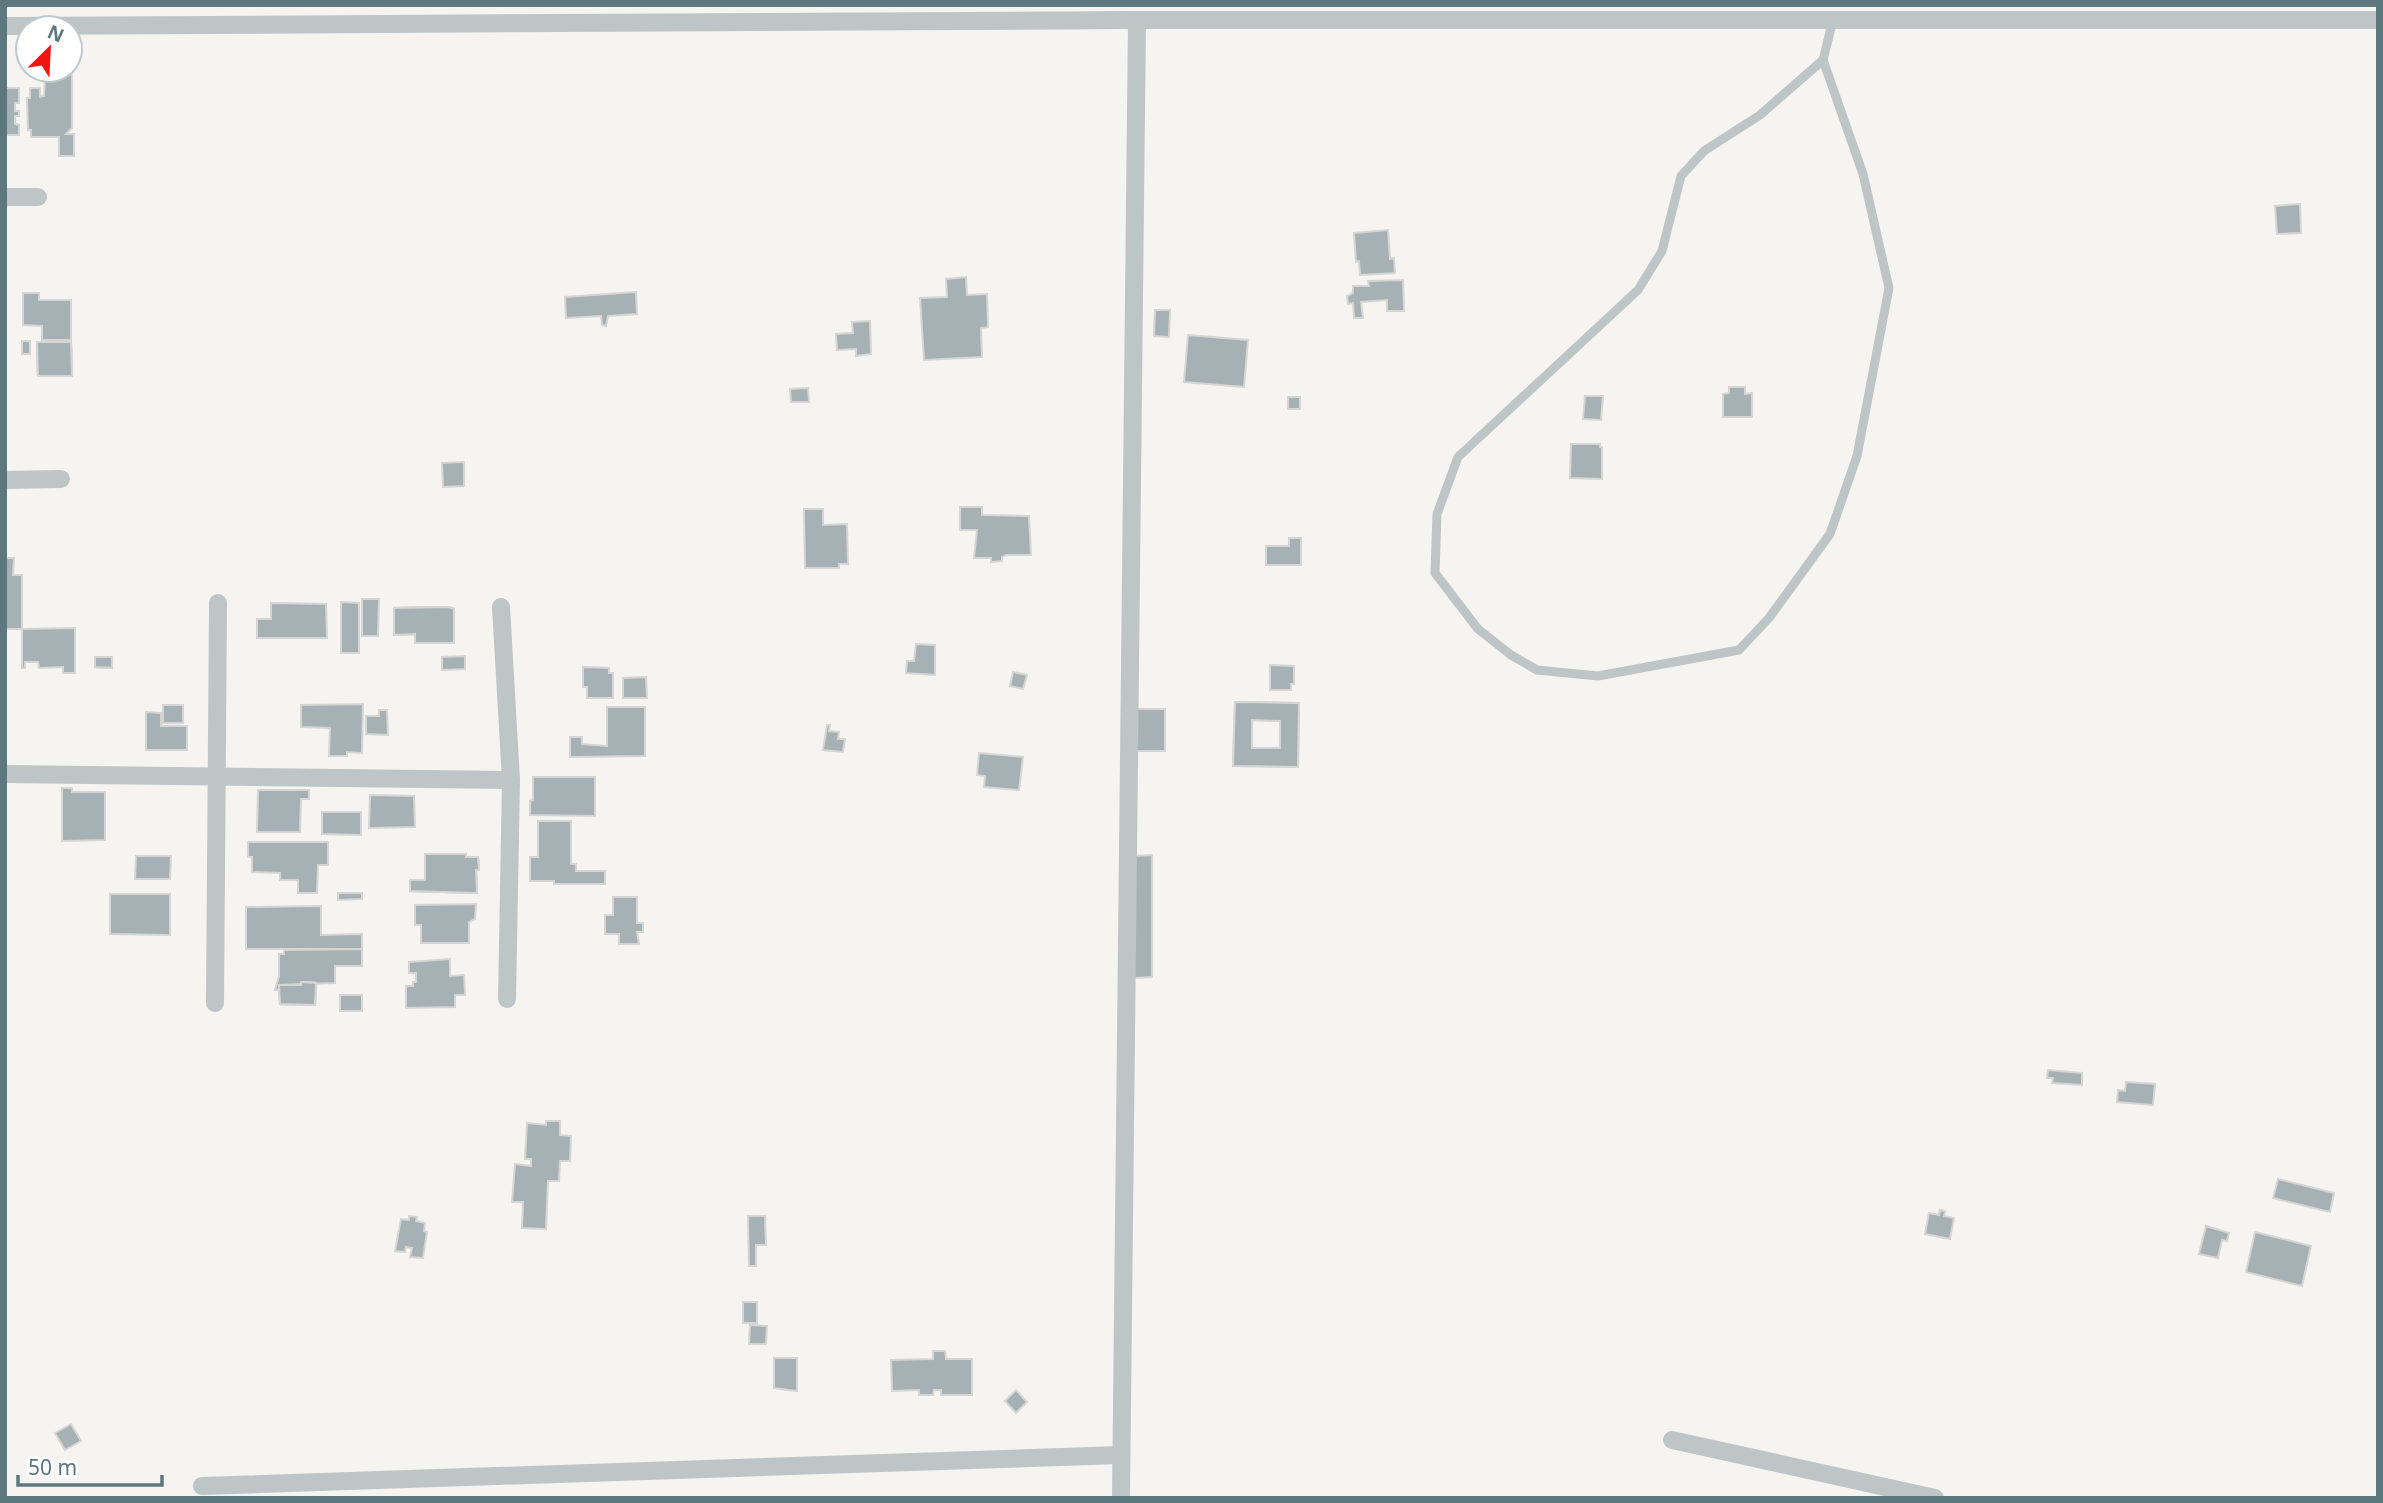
<svg xmlns="http://www.w3.org/2000/svg" width="2383" height="1503" font-family="'Noto Sans',sans-serif">
	<style>
		.building { fill: #a5b1b4; stroke: #d6d5d3; stroke-width: 2; fill-rule: evenodd }
		.lines { fill: none; stroke-linecap: round; stroke-linejoin: round }
		.service { stroke: #bec5c7; stroke-width: 9 }
		.minor { stroke: #bec5c7; stroke-width: 18 }
	</style>
	<rect width="100%" height="100%" fill="#f5f4f0"/>
	<!-- building -->
	<g class="building">
		<path d="M56,70H64V75H72V128L66,134H74V156H59V137H31V130H28L27,98H30V88H40V97L44,96L45,75H58Z"/>
		<path d="M5,88H19V103H15V111H19V116H15V124L19,125V135H5V141Z"/>
		<path d="M5,88H19V103H15V111H19V116H15V124L19,125V135H5V141Z"/>
		<path d="M5,88H19V103H15V111H19V116H15V124L19,125V135H5V141Z"/>
		<path d="M5,88H19V103H15V111H19V116H15V124L19,125V135H5V141Z"/>
		<path d="M5,88H19V103H15V111H19V116H15V124L19,125V135H5V141Z"/>
		<path d="M2300,204L2301,233L2277,234L2275,206Z"/>
		<path d="M1388,230L1390,259L1394,258L1395,273L1360,275L1359,261L1356,262L1354,233Z"/>
		<path d="M966,277L967,295L987,294L988,327L981,328L982,357L924,360L920,298L947,297L946,279Z"/>
		<path d="M1403,280L1404,311H1387V300L1361,302L1363,318H1354L1353,303L1348,304L1347,296L1353,293V286H1369L1368,281Z"/>
		<path d="M636,292L637,314L608,316L606,326L602,325L601,316L566,318L565,297Z"/>
		<path d="M23,293H39V300H71V340H42V326L23,325Z"/>
		<path d="M1155,310H1170L1169,337L1154,336Z"/>
		<path d="M870,321L871,354L856,356V349L837,350L836,334L853,333L852,322Z"/>
		<path d="M1188,335L1248,340L1244,387L1184,382Z"/>
		<rect x="22" y="341" width="8" height="13"/>
		<path d="M37,342H71L72,376H38Z"/>
		<path d="M37,342H71L72,376H38Z"/>
		<path d="M37,342H71L72,376H38Z"/>
		<path d="M37,342H71L72,376H38Z"/>
		<path d="M37,342H71L72,376H38Z"/>
		<path d="M1729,387H1745V394L1752,393V417H1723V394L1729,393Z"/>
		<path d="M808,388L809,402H791L790,389Z"/>
		<path d="M1585,396H1603L1601,420L1583,419Z"/>
		<rect x="1288" y="397" width="12" height="12"/>
		<path d="M1571,444H1600V447H1602V479L1570,478Z"/>
		<path d="M464,462V486L443,487L442,463Z"/>
		<path d="M960,507H982V515L1029,516L1031,555H1006L1002,557V561L991,562V558H974L977,530H960Z"/>
		<path d="M804,509H823V525L847,524L848,564H839V568H805Z"/>
		<path d="M1289,538H1301V565H1266V546H1289Z"/>
		<path d="M5,558H14L13,575H22V629H5Z"/>
		<path d="M362,599H379L378,636H362Z"/>
		<path d="M341,602L359,603V653H341Z"/>
		<path d="M271,603L326,604L327,638H257V619H271Z"/>
		<path d="M449,607L454,609V643H415V634L394,635V608Z"/>
		<path d="M449,607L454,609V643H415V634L394,635V608Z"/>
		<path d="M449,607L454,609V643H415V634L394,635V608Z"/>
		<path d="M449,607L454,609V643H415V634L394,635V608Z"/>
		<path d="M449,607L454,609V643H415V634L394,635V608Z"/>
		<path d="M75,628V673H63V667L39,668L38,662H25V668H22V629Z"/>
		<path d="M916,644L935,645V675L906,673L907,661H914Z"/>
		<path d="M465,656V669L442,670V657Z"/>
		<path d="M95,657H112V668L95,667Z"/>
		<path d="M95,657H112V668L95,667Z"/>
		<path d="M95,657H112V668L95,667Z"/>
		<path d="M95,657H112V668L95,667Z"/>
		<path d="M95,657H112V668L95,667Z"/>
		<path d="M1270,665L1294,666V684H1291V690H1270Z"/>
		<path d="M583,667L609,668V673H613V698H587V687H583Z"/>
		<path d="M1013,672L1027,675L1023,689L1010,686Z"/>
		<path d="M646,677L647,698H623V678Z"/>
		<path d="M1235,702L1299,703L1298,767L1233,766ZM1252,720L1280,721V748H1252Z"/>
		<path d="M1235,702L1299,703L1298,767L1233,766ZM1252,720L1280,721V748H1252Z"/>
		<path d="M363,704L362,753L347,752V756H329L330,728L301,727V705Z"/>
		<rect x="163" y="705" width="20" height="18"/>
		<path d="M607,707H645V756L570,757V737H582V744L607,746Z"/>
		<rect x="1132" y="709" width="33" height="42"/>
		<path d="M379,710H387L388,735L366,734V716H379Z"/>
		<path d="M146,712L161,713V726H187V750H146Z"/>
		<path d="M827,725H830L829,731L839,732L838,739H845L843,752L823,750Z"/>
		<path d="M979,753L1023,757L1019,790L984,787L985,776L977,775Z"/>
		<path d="M533,777H595V816L530,815V801L533,800Z"/>
		<path d="M62,788H72V792H105V840L62,841Z"/>
		<path d="M258,790H309V799H301L300,832H257Z"/>
		<path d="M370,795L414,796L415,827L369,828Z"/>
		<path d="M322,812H361V835L322,834Z"/>
		<path d="M538,821H571V864H576V871H605V884H554V881H530V857H538Z"/>
		<path d="M248,842H328V865H318L317,893H298V880H280V873L252,872V857H248Z"/>
		<path d="M425,854H466V857H478L479,870H476L477,893L410,891V880H425Z"/>
		<path d="M425,854H466V857H478L479,870H476L477,893L410,891V880H425Z"/>
		<path d="M425,854H466V857H478L479,870H476L477,893L410,891V880H425Z"/>
		<path d="M425,854H466V857H478L479,870H476L477,893L410,891V880H425Z"/>
		<path d="M425,854H466V857H478L479,870H476L477,893L410,891V880H425Z"/>
		<path d="M1152,855V977L1134,978V856Z"/>
		<path d="M136,856H171L170,879H135Z"/>
		<path d="M338,893H362V899L338,900Z"/>
		<path d="M110,894H170V935L110,934Z"/>
		<path d="M613,897H637V923H643V932H637L639,944H619V934H605V915H613Z"/>
		<path d="M476,904L475,919L469,922V943H421V925H415V905Z"/>
		<path d="M321,906V935L362,934V949H246V907Z"/>
		<path d="M362,949V966H335V983L279,985V990H275L279,976V954H284V950Z"/>
		<path d="M450,959V976L464,975L465,995H455V1007L406,1008V986H413V982H416V973H409V962Z"/>
		<path d="M301,982L316,983L315,1005L280,1004L279,985H301Z"/>
		<path d="M301,982L316,983L315,1005L280,1004L279,985H301Z"/>
		<path d="M301,982L316,983L315,1005L280,1004L279,985H301Z"/>
		<path d="M301,982L316,983L315,1005L280,1004L279,985H301Z"/>
		<path d="M301,982L316,983L315,1005L280,1004L279,985H301Z"/>
		<rect x="340" y="995" width="22" height="16"/>
		<path d="M2048,1070L2082,1073V1085L2052,1083L2053,1078H2047Z"/>
		<path d="M2126,1082L2155,1084L2153,1105L2117,1102L2118,1090L2125,1091Z"/>
		<path d="M546,1121H560V1135L571,1136L570,1161H560L559,1181H548L546,1229L522,1228L523,1202H512L515,1164L531,1166V1159H525L527,1123L546,1125Z"/>
		<path d="M2278,1179L2334,1193L2330,1212L2273,1198Z"/>
		<path d="M1940,1210L1945,1211L1944,1216L1954,1218L1950,1239L1925,1234L1929,1213L1939,1215Z"/>
		<path d="M409,1216L417,1217L416,1221L425,1223L424,1231L427,1232L423,1258L410,1257L412,1248L406,1247L405,1252L395,1251L401,1219L409,1220Z"/>
		<path d="M748,1216H765L766,1245H756V1266H749Z"/>
		<path d="M2206,1226L2229,1233L2227,1241L2222,1240L2218,1258L2199,1254Z"/>
		<path d="M2255,1232L2311,1246L2302,1286L2246,1272Z"/>
		<rect x="743" y="1302" width="14" height="21"/>
		<path d="M750,1325L767,1326L766,1344H749Z"/>
		<path d="M933,1351H945L946,1359H972V1395H941V1390H934L933,1395H919V1390L892,1391L891,1360L933,1359Z"/>
		<path d="M774,1358H797V1391L774,1388Z"/>
		<path d="M1016,1390L1027,1402L1016,1413L1005,1401Z"/>
		<path d="M71,1424L81,1441L65,1450L55,1433Z"/>
	</g>
	<g class="lines">
		<!-- service -->
		<path class="service" d="M1823,60L1760,115L1704,151L1681,176L1662,251L1638,290L1458,457L1437,514L1435,573L1478,629L1511,655L1537,670L1598,676L1739,650L1769,618L1830,534L1857,456L1889,288L1863,174L1823,60L1833,20"/>
		<!-- minor -->
		<g class="minor">
			<path d="M5,26L1137,20H2378"/>
			<path d="M5,197H38"/>
			<path d="M5,480L61,479"/>
			<path d="M501,607L511,780L507,999"/>
			<path d="M5,774L511,780"/>
			<path d="M215,1003L218,603"/>
			<path d="M1672,1440L1935,1498"/>
			<path d="M202,1486L1121,1455"/>
			<path d="M1121,1498L1137,20"/>
		</g>
	</g>
	<!-- border -->
	<rect width="2383" height="1503" fill="none" stroke="#5d777e" stroke-width="14"/>
	<!-- north arrow -->
	<g transform="translate(49 49) rotate(24)"><circle r="33" fill="#ffffff" stroke="#bec9cb" stroke-width="2"/>
	<path d="M0-5L12 26L0 18L-12 26Z" fill="#f21412"/>
	<text y="-10" font-size="19" font-weight="bold" text-anchor="middle" fill="#5d777e">N</text>
	</g>
	<!-- scale -->
	<path d="M18 1475v10h144v-10" fill="none" stroke="#5d777e" stroke-width="3.5"/>
	<text x="28" y="1475" font-size="21" fill="#5d777e" stroke="#ffffff" stroke-width="5" paint-order="stroke">50 m</text>
</svg>
